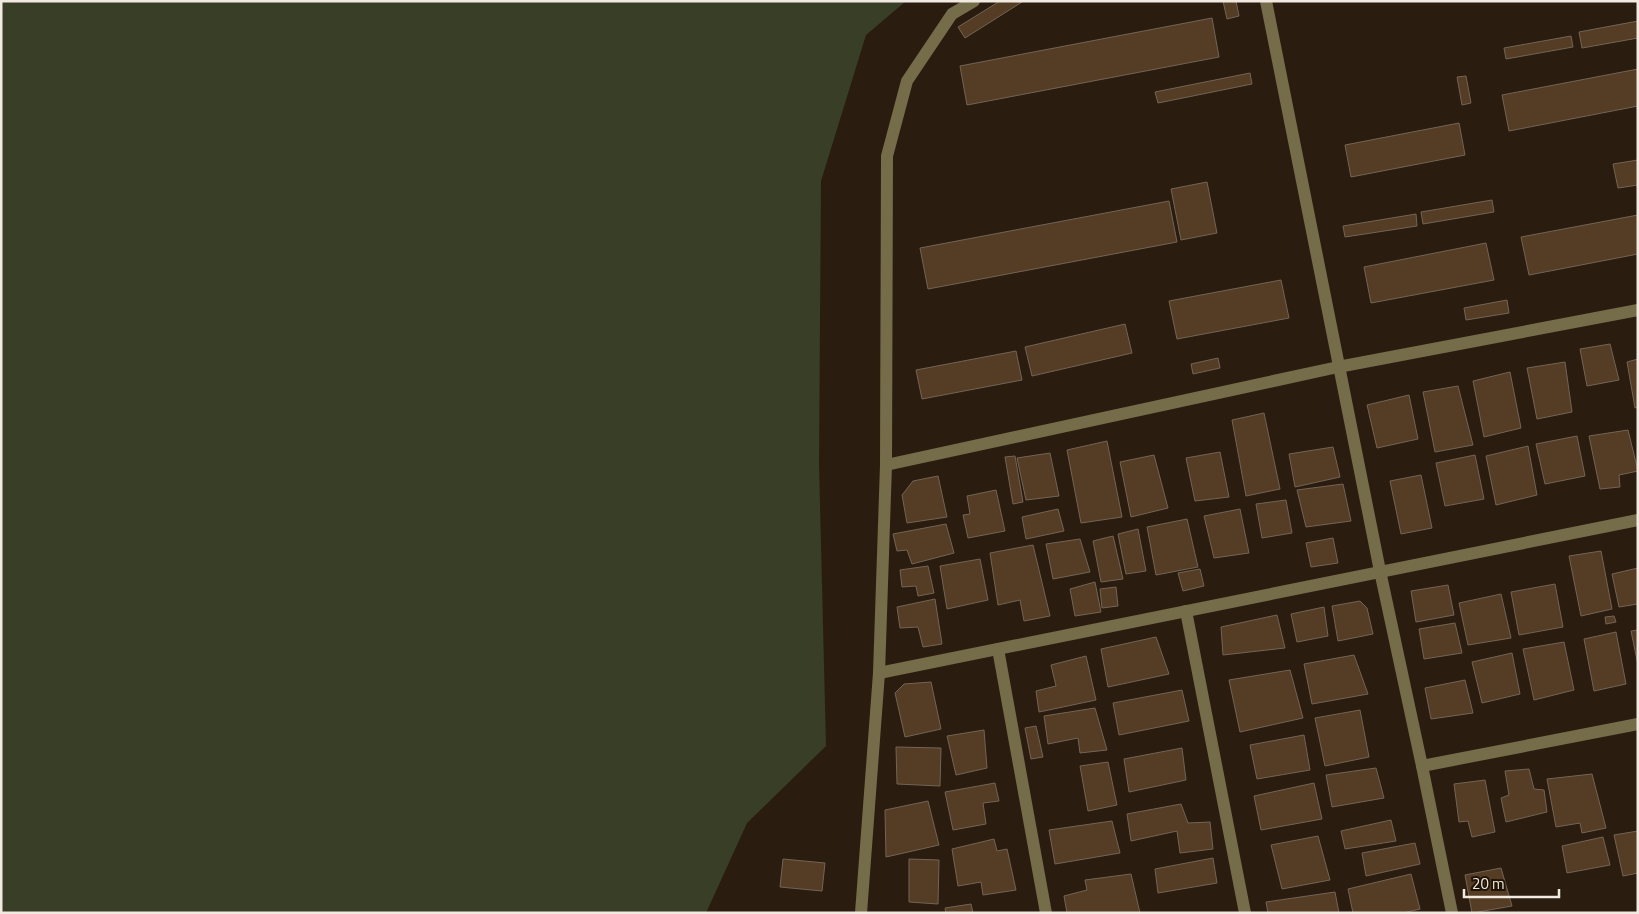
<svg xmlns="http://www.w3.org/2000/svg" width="1639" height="914" font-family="'Titillium Web',sans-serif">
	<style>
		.green { fill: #383f26 }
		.building { fill: #553c24; stroke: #736455 }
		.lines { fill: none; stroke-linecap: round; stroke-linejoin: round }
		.minor { stroke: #756c4a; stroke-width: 12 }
	</style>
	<rect width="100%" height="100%" fill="#2a1d10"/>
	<!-- green -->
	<path class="green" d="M1,1H906L866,35L821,181L819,464L826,746L747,823L706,913H1Z"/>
	<!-- building -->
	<g class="building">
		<path d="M1000,1L1022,2L965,38L958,27Z"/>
		<path d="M1223,1H1236L1239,16L1227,19Z"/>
		<path d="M1212,18L1219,57L967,105L960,66Z"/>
		<path d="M1638,21V38L1582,48L1579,32Z"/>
		<path d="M1571,36L1573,47L1506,59L1504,48Z"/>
		<path d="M1638,69V106L1509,131L1502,95Z"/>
		<path d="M1250,73L1252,84L1158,103L1155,92Z"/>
		<path d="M1466,76L1471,103L1462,105L1457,77Z"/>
		<path d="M1459,123L1465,155L1351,177L1345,145Z"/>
		<path d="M1638,160V185L1618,188L1613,164Z"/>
		<path d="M1207,182L1217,233L1181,240L1171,189Z"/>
		<path d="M1492,200L1494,212L1423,224L1421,212Z"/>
		<path d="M1169,201L1177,242L928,289L920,248Z"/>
		<path d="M1416,214L1417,226L1345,237L1343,226Z"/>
		<path d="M1638,215V254L1529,275L1521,237Z"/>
		<path d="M1486,243L1494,280L1371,303L1364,267Z"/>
		<path d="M1281,280L1289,318L1177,339L1169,301Z"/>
		<path d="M1507,300L1509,313L1466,320L1464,308Z"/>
		<path d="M1125,324L1132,353L1032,376L1025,347Z"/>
		<path d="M1610,344L1619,380L1587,386L1580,349Z"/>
		<path d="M1016,351L1022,380L922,399L916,370Z"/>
		<path d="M1218,358L1220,368L1193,374L1191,364Z"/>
		<path d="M1638,359V407L1635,408L1627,362Z"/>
		<path d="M1565,362L1572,412L1537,419L1527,368Z"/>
		<path d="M1510,372L1521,428L1484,437L1473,381Z"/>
		<path d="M1458,386L1473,445L1435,452L1423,392Z"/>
		<path d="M1409,395L1418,439L1377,448L1367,405Z"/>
		<path d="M1264,413L1280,489L1246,496L1232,420Z"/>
		<path d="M1628,430L1638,471L1619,475L1620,487L1600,489L1589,436Z"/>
		<path d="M1577,436L1585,476L1545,484L1536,444Z"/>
		<path d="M1107,441L1122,517L1081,523L1067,450Z"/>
		<path d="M1528,446L1537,495L1496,505L1486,456Z"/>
		<path d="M1333,447L1340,477L1295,487L1289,454Z"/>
		<path d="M1220,452L1229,497L1195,501L1186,458Z"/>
		<path d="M1050,453L1059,496L1026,500L1017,458Z"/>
		<path d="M1154,455L1168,508L1131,517L1120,462Z"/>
		<path d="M1475,455L1484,499L1445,506L1436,463Z"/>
		<path d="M1015,456L1023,502L1013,504L1005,457Z"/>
		<path d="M1421,475L1432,528L1401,534L1390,481Z"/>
		<path d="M938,476L947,517L907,523L902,495L913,481Z"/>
		<path d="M1343,484L1351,521L1306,527L1297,490Z"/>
		<path d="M996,490L1005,531L968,538L963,515L970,514L967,496Z"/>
		<path d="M1286,500L1292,533L1262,538L1256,504Z"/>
		<path d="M1058,509L1064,531L1026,539L1022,517Z"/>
		<path d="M1240,509L1249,553L1214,558L1204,516Z"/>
		<path d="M1187,519L1198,567L1156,575L1147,527Z"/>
		<path d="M946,524L954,553L912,564L907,550L897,551L893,534Z"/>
		<path d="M1138,529L1146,571L1126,574L1118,534Z"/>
		<path d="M1113,536L1123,579L1101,582L1093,541Z"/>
		<path d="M1333,538L1338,563L1311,567L1306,543Z"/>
		<path d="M1080,539L1090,572L1053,579L1046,544Z"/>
		<path d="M1033,545L1050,616L1024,621L1020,600L998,605L990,553Z"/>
		<path d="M1601,551L1612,609L1581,616L1569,556Z"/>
		<path d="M980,559L988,600L947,609L940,566Z"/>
		<path d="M928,566L934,593L918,596L916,586L902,587L900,570Z"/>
		<path d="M1638,568V604L1619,607L1612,574Z"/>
		<path d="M1200,569L1204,586L1183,591L1178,573Z"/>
		<path d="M1095,582L1101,612L1075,616L1070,589Z"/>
		<path d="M1555,584L1563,627L1519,635L1511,592Z"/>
		<path d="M1448,585L1454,615L1416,622L1411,591Z"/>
		<path d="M1116,587L1118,606L1102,608L1100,589Z"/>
		<path d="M1501,594L1511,638L1468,645L1459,603Z"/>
		<path d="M935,599L942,644L923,647L918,627L900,628L897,607Z"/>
		<path d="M1360,601L1367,608L1373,634L1338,641L1332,606Z"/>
		<path d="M1324,607L1328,636L1297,642L1291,614Z"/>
		<path d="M1277,615L1285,648L1223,655L1221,627Z"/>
		<path d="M1614,616L1616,622L1606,624L1605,617Z"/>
		<path d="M1455,623L1462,653L1424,659L1419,629Z"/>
		<path d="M1638,630V665L1631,631Z"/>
		<path d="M1616,632L1626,684L1594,691L1584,639Z"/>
		<path d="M1156,637L1169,674L1108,687L1101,649Z"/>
		<path d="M1564,642L1574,690L1534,700L1523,649Z"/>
		<path d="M1512,653L1520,694L1482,703L1472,662Z"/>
		<path d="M1354,655L1368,694L1312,704L1304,664Z"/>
		<path d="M1086,656L1096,700L1039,712L1036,691L1056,686L1051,665Z"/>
		<path d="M1290,670L1303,718L1240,732L1229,680Z"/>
		<path d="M1465,680L1473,713L1431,719L1425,688Z"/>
		<path d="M931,682L941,729L905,737L895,693L904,684Z"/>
		<path d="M1182,690L1189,721L1119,735L1113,703Z"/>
		<path d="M1095,708L1107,750L1080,753L1078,738L1048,744L1044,716Z"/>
		<path d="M1360,710L1369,757L1325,766L1315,718Z"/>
		<path d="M1036,726L1043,757L1031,759L1025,728Z"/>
		<path d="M984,730L987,768L956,775L947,736Z"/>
		<path d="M1304,735L1310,770L1257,779L1250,745Z"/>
		<path d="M896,747L941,748L940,786L897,784Z"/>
		<path d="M1182,748L1186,780L1129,792L1124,759Z"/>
		<path d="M1108,762L1117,805L1088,811L1080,766Z"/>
		<path d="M1376,768L1384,798L1332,807L1326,775Z"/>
		<path d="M1529,769L1534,789L1544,790L1547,812L1506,822L1501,798L1509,795L1505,771Z"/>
		<path d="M1592,774L1606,828L1582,833L1580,823L1556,827L1547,779Z"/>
		<path d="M1485,780L1495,832L1472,837L1468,821L1459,822L1454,784Z"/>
		<path d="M995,783L999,801L983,803L986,824L953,830L945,792Z"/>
		<path d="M1314,783L1322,819L1261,830L1254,796Z"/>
		<path d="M928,801L939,845L886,857L885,810Z"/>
		<path d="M1181,804L1188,823L1210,822L1213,849L1180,853L1177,831L1131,841L1127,814Z"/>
		<path d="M1391,820L1396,841L1345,849L1341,831Z"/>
		<path d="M1112,821L1120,853L1055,864L1049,830Z"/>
		<path d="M1638,831V873L1623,876L1614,835Z"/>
		<path d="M1318,836L1330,880L1282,889L1271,845Z"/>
		<path d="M1603,837L1610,865L1567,873L1562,846Z"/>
		<path d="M994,839L997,851L1007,849L1016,890L983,895L981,882L958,886L952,849Z"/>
		<path d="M1415,843L1420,864L1366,876L1362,853Z"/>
		<path d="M1213,858L1217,883L1158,893L1155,869Z"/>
		<path d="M783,859L825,863L822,891L780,887Z"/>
		<path d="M909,859L939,860L938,904L909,902Z"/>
		<path d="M1501,868L1512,906L1472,913L1465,875Z"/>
		<path d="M1131,874L1140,913H1067L1064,896L1087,890L1085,880Z"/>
		<path d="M1411,874L1420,909L1403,913H1353L1348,889Z"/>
		<path d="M1335,892L1339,913H1268L1266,902Z"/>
		<path d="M971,904L973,913H946L945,908Z"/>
	</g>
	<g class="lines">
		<!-- minor -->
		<g class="minor">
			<path d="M1266,1L1380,571L1422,766L1452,913"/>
			<path d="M886,465L1338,367L1638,310"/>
			<path d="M1186,611L1245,913"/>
			<path d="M998,649L1046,913"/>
			<path d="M879,673L1638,520"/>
			<path d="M1422,766L1638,724"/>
			<path d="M861,913L879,673L886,465L887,156L907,81L952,14L974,1"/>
		</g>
	</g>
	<!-- border -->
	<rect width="1639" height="914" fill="none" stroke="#f2e9e1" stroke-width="5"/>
	<!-- scale -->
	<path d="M1464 889v8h95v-8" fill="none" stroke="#f2e9e1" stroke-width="2.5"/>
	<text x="1472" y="889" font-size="15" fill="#f2e9e1" stroke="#201407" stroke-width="4" paint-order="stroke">20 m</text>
</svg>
